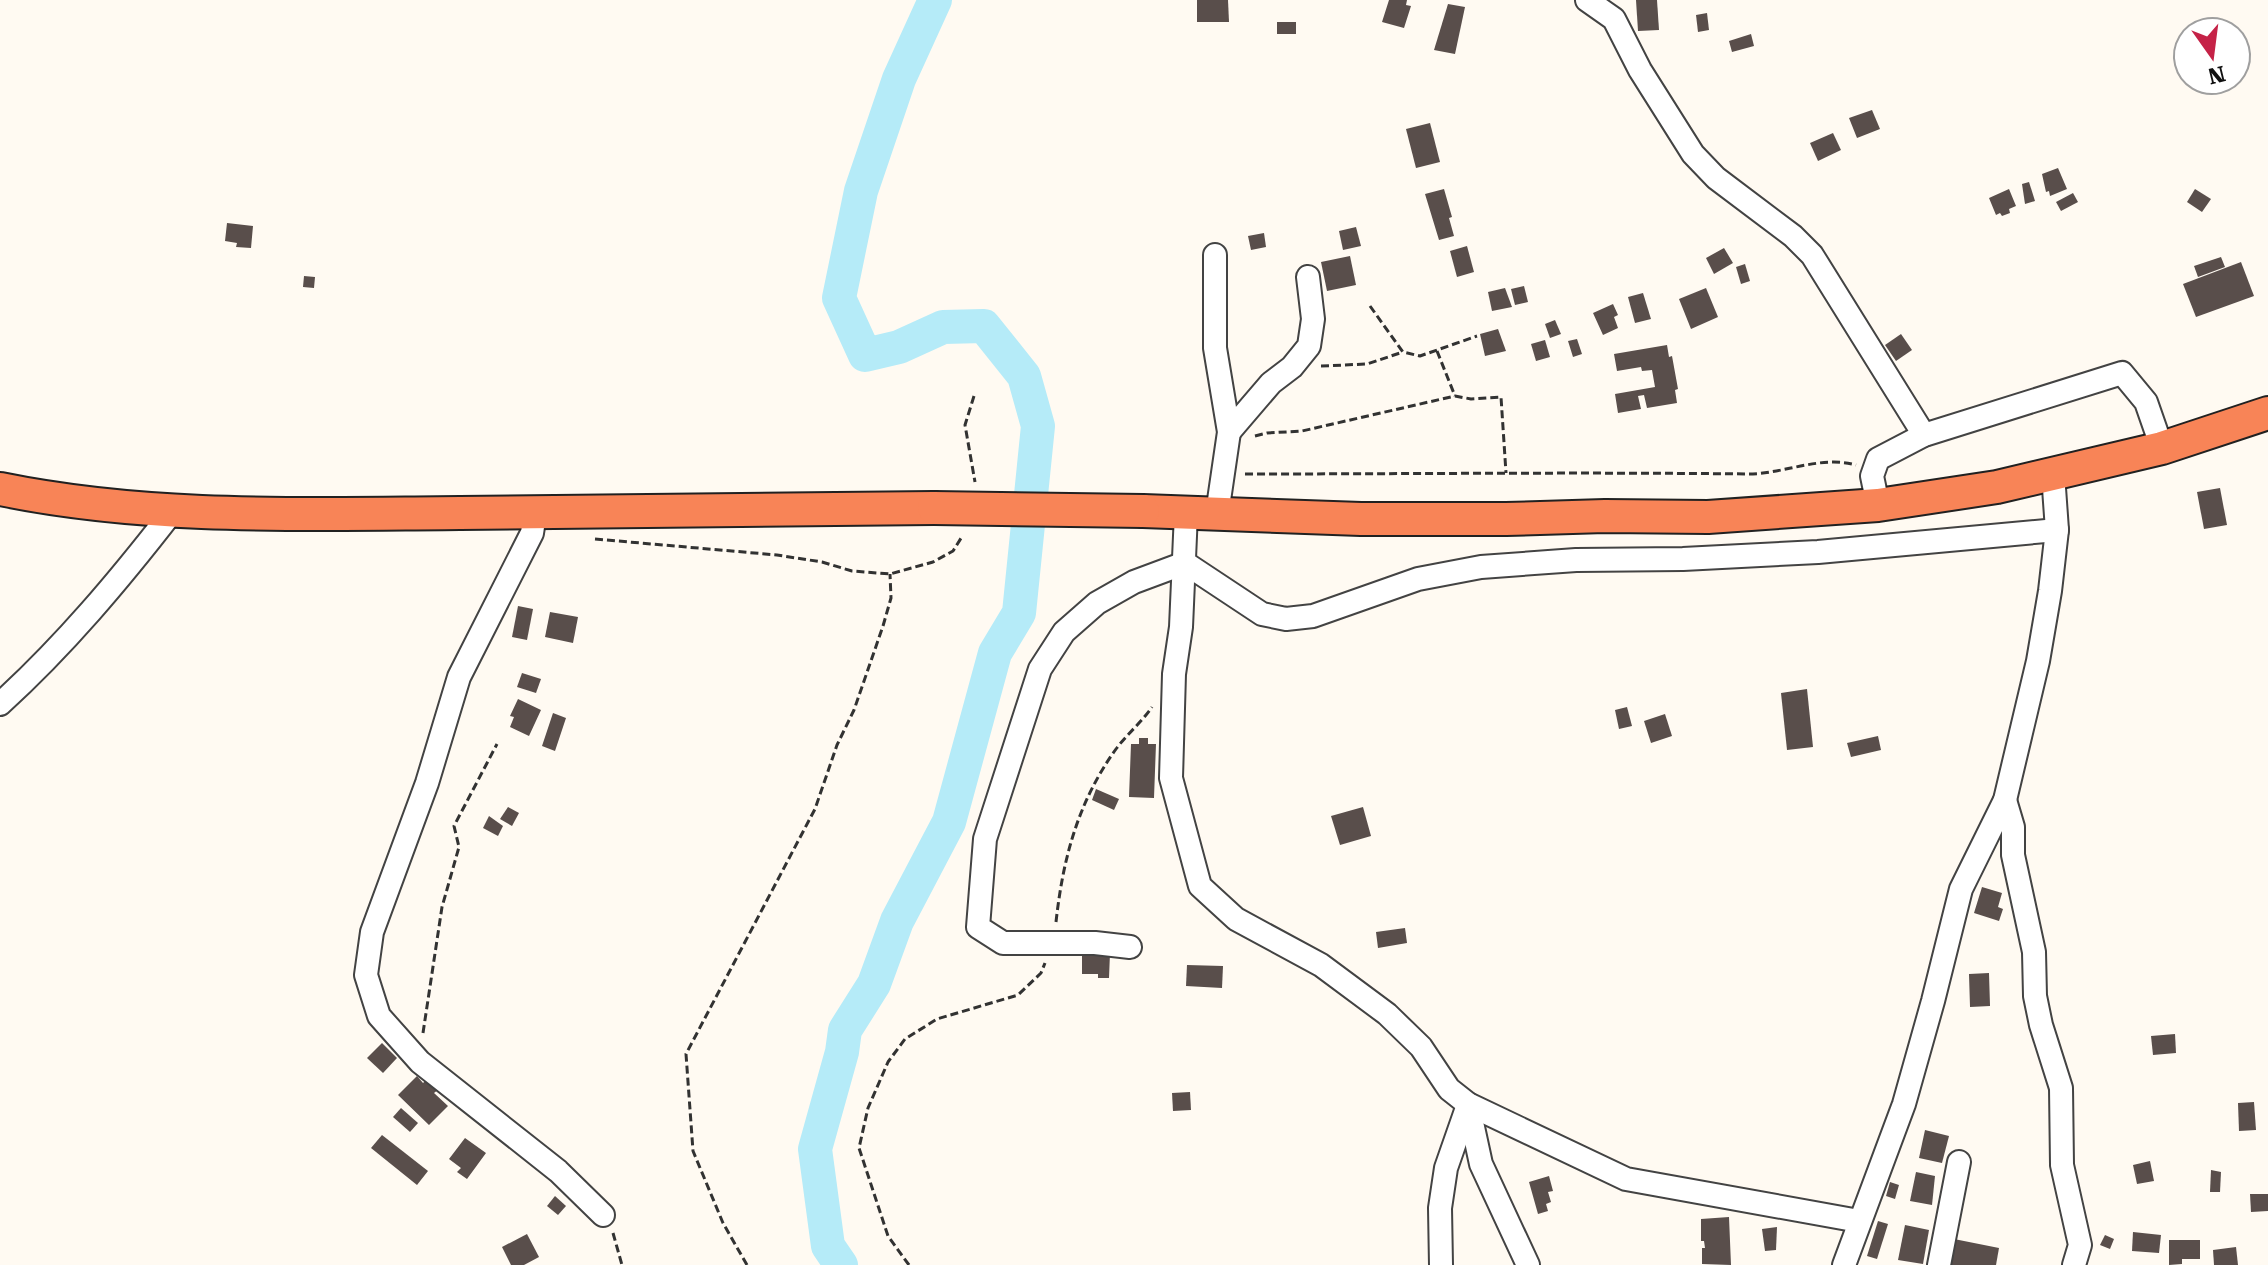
<svg xmlns="http://www.w3.org/2000/svg" width="2268" height="1265" font-family="'Roboto Serif',serif">
	<style>
		.lines { fill: none; stroke-linecap: round; stroke-linejoin: round }
		.river { stroke: #b5ebf8; stroke-width: 34 }
		.building { fill: #594e4b }
		.minor-casing { stroke: #434343; stroke-width: 26 }
		.highway-casing { stroke: #212121; stroke-width: 36 }
		.path { stroke: #323232; stroke-width: 3; stroke-dasharray: 8 4; stroke-linecap: butt }
		.minor { stroke: #fff; stroke-width: 22 }
		.highway { stroke: #f88457; stroke-width: 32 }
		.highway-bridge-casing { stroke: #212121; stroke-width: 36; stroke-linecap: butt }
		.highway-bridge { stroke: #f88457; stroke-width: 32 }
	</style>
	<rect width="100%" height="100%" fill="#fffaf2"/>
	<g class="lines">
		<!-- river -->
		<path class="river" d="M841,1265L828,1246L815,1149L842,1052L845,1030L874,984L897,921L949,822L995,653L1019,613L1038,426L1024,376L984,326L943,327L899,347L865,355L839,298L861,191L899,79L935,0"/>
	</g>
	<!-- building -->
	<g class="building">
		<path d="M1197,0H1228L1229,22H1197Z"/>
		<path d="M1389,0H1407L1406,5L1411,6L1404,28L1382,22Z"/>
		<path d="M1636,0H1657L1659,30L1638,31Z"/>
		<path d="M1448,4L1465,7L1455,54L1434,50Z"/>
		<path d="M1707,13L1709,30L1698,32L1696,15Z"/>
		<rect x="1277" y="22" width="19" height="12"/>
		<path d="M1751,34L1754,46L1732,52L1729,41Z"/>
		<path d="M1872,110L1880,129L1857,138L1849,118Z"/>
		<path d="M1430,123L1440,162L1416,168L1406,129Z"/>
		<path d="M1833,133L1841,150L1818,161L1810,143Z"/>
		<path d="M2058,168L2067,189L2050,196L2049,191L2046,192L2042,174Z"/>
		<path d="M2029,182L2035,201L2025,204L2022,184Z"/>
		<path d="M1444,189L1452,217L1449,218L1454,236L1439,240L1425,194Z"/>
		<path d="M2009,189L2016,206L2009,209L2010,213L2002,216L2000,213L1996,215L1989,198Z"/>
		<path d="M2195,189L2211,199L2202,212L2187,202Z"/>
		<path d="M2073,193L2078,202L2061,211L2056,202Z"/>
		<path d="M227,223L253,226L251,248L236,247L237,243L225,241Z"/>
		<path d="M1356,227L1361,246L1343,250L1339,231Z"/>
		<path d="M1264,233L1266,247L1251,250L1248,236Z"/>
		<path d="M1467,246L1474,272L1457,277L1450,251Z"/>
		<path d="M1724,248L1733,263L1714,274L1706,258Z"/>
		<path d="M1350,256L1356,285L1327,291L1321,262Z"/>
		<path d="M2221,257L2225,267L2198,277L2194,266Z"/>
		<path d="M2241,262L2254,296L2196,317L2183,284Z"/>
		<path d="M1745,264L1750,281L1741,284L1736,267Z"/>
		<path d="M304,276L315,277L314,288L303,287Z"/>
		<path d="M1524,286L1528,302L1515,305L1511,289Z"/>
		<path d="M1505,288L1512,307L1492,311L1488,292Z"/>
		<path d="M1706,288L1718,317L1691,329L1679,299Z"/>
		<path d="M1643,293L1651,319L1635,323L1628,297Z"/>
		<path d="M1613,304L1618,315L1614,317L1618,328L1603,335L1593,313Z"/>
		<path d="M1555,320L1561,334L1550,338L1545,324Z"/>
		<path d="M1498,329L1506,351L1485,356L1480,334Z"/>
		<path d="M1901,334L1912,350L1896,361L1885,345Z"/>
		<path d="M1577,339L1582,354L1573,357L1568,341Z"/>
		<path d="M1545,340L1550,357L1536,361L1531,344Z"/>
		<path d="M1667,345L1669,357L1672,356L1678,389L1675,390L1677,403L1647,408L1644,395L1638,396L1641,409L1618,413L1615,394L1655,387L1652,370L1642,371L1641,367L1617,371L1614,354Z"/>
		<path d="M2220,488L2227,525L2204,529L2197,492Z"/>
		<path d="M518,606L533,609L527,640L512,637Z"/>
		<path d="M550,612L578,617L573,643L545,637Z"/>
		<path d="M522,673L541,679L536,693L517,687Z"/>
		<path d="M1807,689L1813,747L1787,750L1781,693Z"/>
		<path d="M518,699L541,710L529,736L510,727L514,717L510,716Z"/>
		<path d="M1627,707L1632,726L1619,729L1615,710Z"/>
		<path d="M553,713L566,718L555,751L542,746Z"/>
		<path d="M1665,714L1672,736L1651,743L1644,721Z"/>
		<path d="M1878,736L1881,750L1851,757L1847,743Z"/>
		<path d="M1139,738H1148V744H1156L1154,798L1129,797L1131,744H1139Z"/>
		<path d="M1096,789L1119,799L1114,810L1092,800Z"/>
		<path d="M508,807L519,813L512,826L500,819Z"/>
		<path d="M1363,807L1371,836L1340,845L1331,816Z"/>
		<path d="M489,816L503,826L498,836L483,828Z"/>
		<path d="M1982,887L2002,893L1998,907L2003,909L1999,921L1974,913Z"/>
		<path d="M1405,928L1407,943L1378,948L1376,932Z"/>
		<path d="M1082,952L1110,953L1109,978H1098V974H1082Z"/>
		<path d="M1187,965L1223,966L1222,988L1186,986Z"/>
		<path d="M1989,973L1990,1006L1970,1007L1969,974Z"/>
		<path d="M2175,1034L2176,1053L2153,1055L2151,1036Z"/>
		<path d="M382,1043L397,1058L383,1073L367,1058Z"/>
		<path d="M417,1076L423,1083L428,1078L439,1089L434,1093L448,1106L429,1125L398,1095Z"/>
		<path d="M1190,1092L1191,1110L1173,1111L1172,1093Z"/>
		<path d="M2254,1102L2256,1130L2239,1131L2238,1103Z"/>
		<path d="M401,1108L418,1123L410,1132L393,1117Z"/>
		<path d="M1925,1130L1949,1136L1942,1163L1919,1158Z"/>
		<path d="M382,1135L428,1171L417,1185L371,1148Z"/>
		<path d="M465,1138L486,1153L467,1179L457,1172L461,1168L449,1159Z"/>
		<path d="M2150,1161L2154,1181L2137,1184L2133,1165Z"/>
		<path d="M2211,1170L2221,1172L2220,1192H2210Z"/>
		<path d="M1916,1172L1935,1176L1932,1205L1910,1201Z"/>
		<path d="M1549,1176L1553,1191L1548,1192L1551,1202L1546,1204L1548,1211L1538,1214L1529,1182Z"/>
		<path d="M1890,1182L1899,1185L1895,1199L1886,1196Z"/>
		<path d="M2250,1194H2268V1211L2251,1212Z"/>
		<path d="M555,1196L566,1206L558,1215L547,1206Z"/>
		<path d="M1729,1217L1731,1265L1702,1264V1248H1705L1704,1241H1701V1219Z"/>
		<path d="M1878,1221L1888,1224L1877,1259L1867,1256Z"/>
		<path d="M1905,1225L1929,1230L1923,1264L1898,1260Z"/>
		<path d="M1777,1227L1776,1250L1765,1251L1762,1229Z"/>
		<path d="M2133,1232L2161,1235L2159,1253L2132,1251Z"/>
		<path d="M527,1234L539,1257L524,1265H511L502,1247Z"/>
		<path d="M2105,1235L2114,1239L2110,1249L2100,1245Z"/>
		<path d="M1954,1239L1999,1248L1996,1265H1946Z"/>
		<path d="M2169,1240H2200V1259H2182V1264L2169,1265Z"/>
		<path d="M2236,1247L2238,1265H2214L2213,1250Z"/>
	</g>
	<g class="lines">
		<defs>
			<g id="minor">
				<path d="M1587,0L1614,19L1640,70L1693,154L1716,178L1793,236L1812,255L1924,435"/>
				<path d="M1215,255V348L1229,432L1217,514"/>
				<path d="M1229,432L1271,383L1292,367L1309,346L1313,319L1308,277"/>
				<path d="M1878,505L1872,476L1878,459L1924,435L2122,373L2146,402L2162,448"/>
				<path d="M1186,513L1181,627L1174,674L1171,778L1200,886L1236,919L1321,965L1387,1014L1421,1047L1449,1089L1468,1104L1626,1179L1859,1221"/>
				<path d="M535,514L532,533L459,677L427,783L372,932L366,975L379,1016L420,1062L558,1171L603,1215"/>
				<path d="M0,704C64,646 120,579 172,512"/>
				<path d="M2005,800L2013,827V855L2034,952L2035,996L2041,1025L2061,1088L2062,1165L2080,1245L2074,1265"/>
				<path d="M1130,947L1095,943H1003L978,927L985,839L1040,669L1064,632L1097,603L1134,582L1185,563L1262,614L1286,619L1313,616L1418,579L1481,567L1576,560L1683,559L1818,552L2057,530"/>
				<path d="M1468,1104L1481,1164L1528,1265"/>
				<path d="M1441,1265L1440,1208L1446,1168L1468,1105"/>
				<path d="M1844,1265L1904,1104L1933,1001L1961,889L2005,800L2038,661L2050,591L2057,530L2053,474"/>
				<path d="M1939,1265L1959,1162"/>
			</g>
			<g id="highway">
				<path d="M0,489C151,520 307,514 460,513C618,512 776,510 934,508"/>
				<path d="M1143,511L1361,519H1506L1605,516L1708,517L1878,505L1997,487L2162,448L2268,413"/>
			</g>
		</defs>
		<!-- minor casing -->
		<use href="#minor" class="minor-casing"/>
		<!-- highway casing -->
		<use href="#highway" class="highway-casing"/>
		<!-- path -->
		<g class="path">
			<path d="M1370,306L1403,352L1420,356L1477,336"/>
			<path d="M1437,351L1455,396"/>
			<path d="M1321,366L1367,364L1403,352"/>
			<path d="M974,396L965,425L975,482"/>
			<path d="M1255,436L1267,433L1302,431L1455,396L1471,399L1501,397L1506,473"/>
			<path d="M1245,474C1413,474 1580,472 1748,474C1784,474 1820,455 1856,465"/>
			<path d="M595,539L777,555L822,562L852,571L890,574L933,562L953,551L963,535"/>
			<path d="M1056,922C1063,858 1078,802 1116,749C1127,734 1141,723 1152,707"/>
			<path d="M423,1033L442,907L459,847L454,826L497,744"/>
			<path d="M613,1233L622,1265"/>
			<path d="M747,1265L723,1223L693,1151L686,1054L815,809L837,745L854,710L883,626L891,598L890,574"/>
			<path d="M909,1265L888,1236L859,1148L868,1108L888,1062L905,1039L937,1019L1018,995L1041,973L1045,963"/>
		</g>
		<!-- minor -->
		<use href="#minor" class="minor"/>
		<!-- highway -->
		<use href="#highway" class="highway"/>
		<defs>
			<path id="highway-bridge" d="M934,508L1143,511"/>
		</defs>
		<!-- highway-bridge casing -->
		<use href="#highway-bridge" class="highway-bridge-casing"/>
		<!-- highway-bridge -->
		<use href="#highway-bridge" class="highway-bridge"/>
	</g>
	<!-- north arrow -->
	<g transform="translate(2212 56) rotate(166)"><circle r="38" fill="#ffffff" stroke="#9f9f9f" stroke-width="2"/>
	<path d="M0-6L14 30L0 20L-14 30Z" fill="#c52247"/>
	<text y="-12" font-size="22" font-weight="bold" text-anchor="middle" fill="#101010">N</text>
	</g>
</svg>
